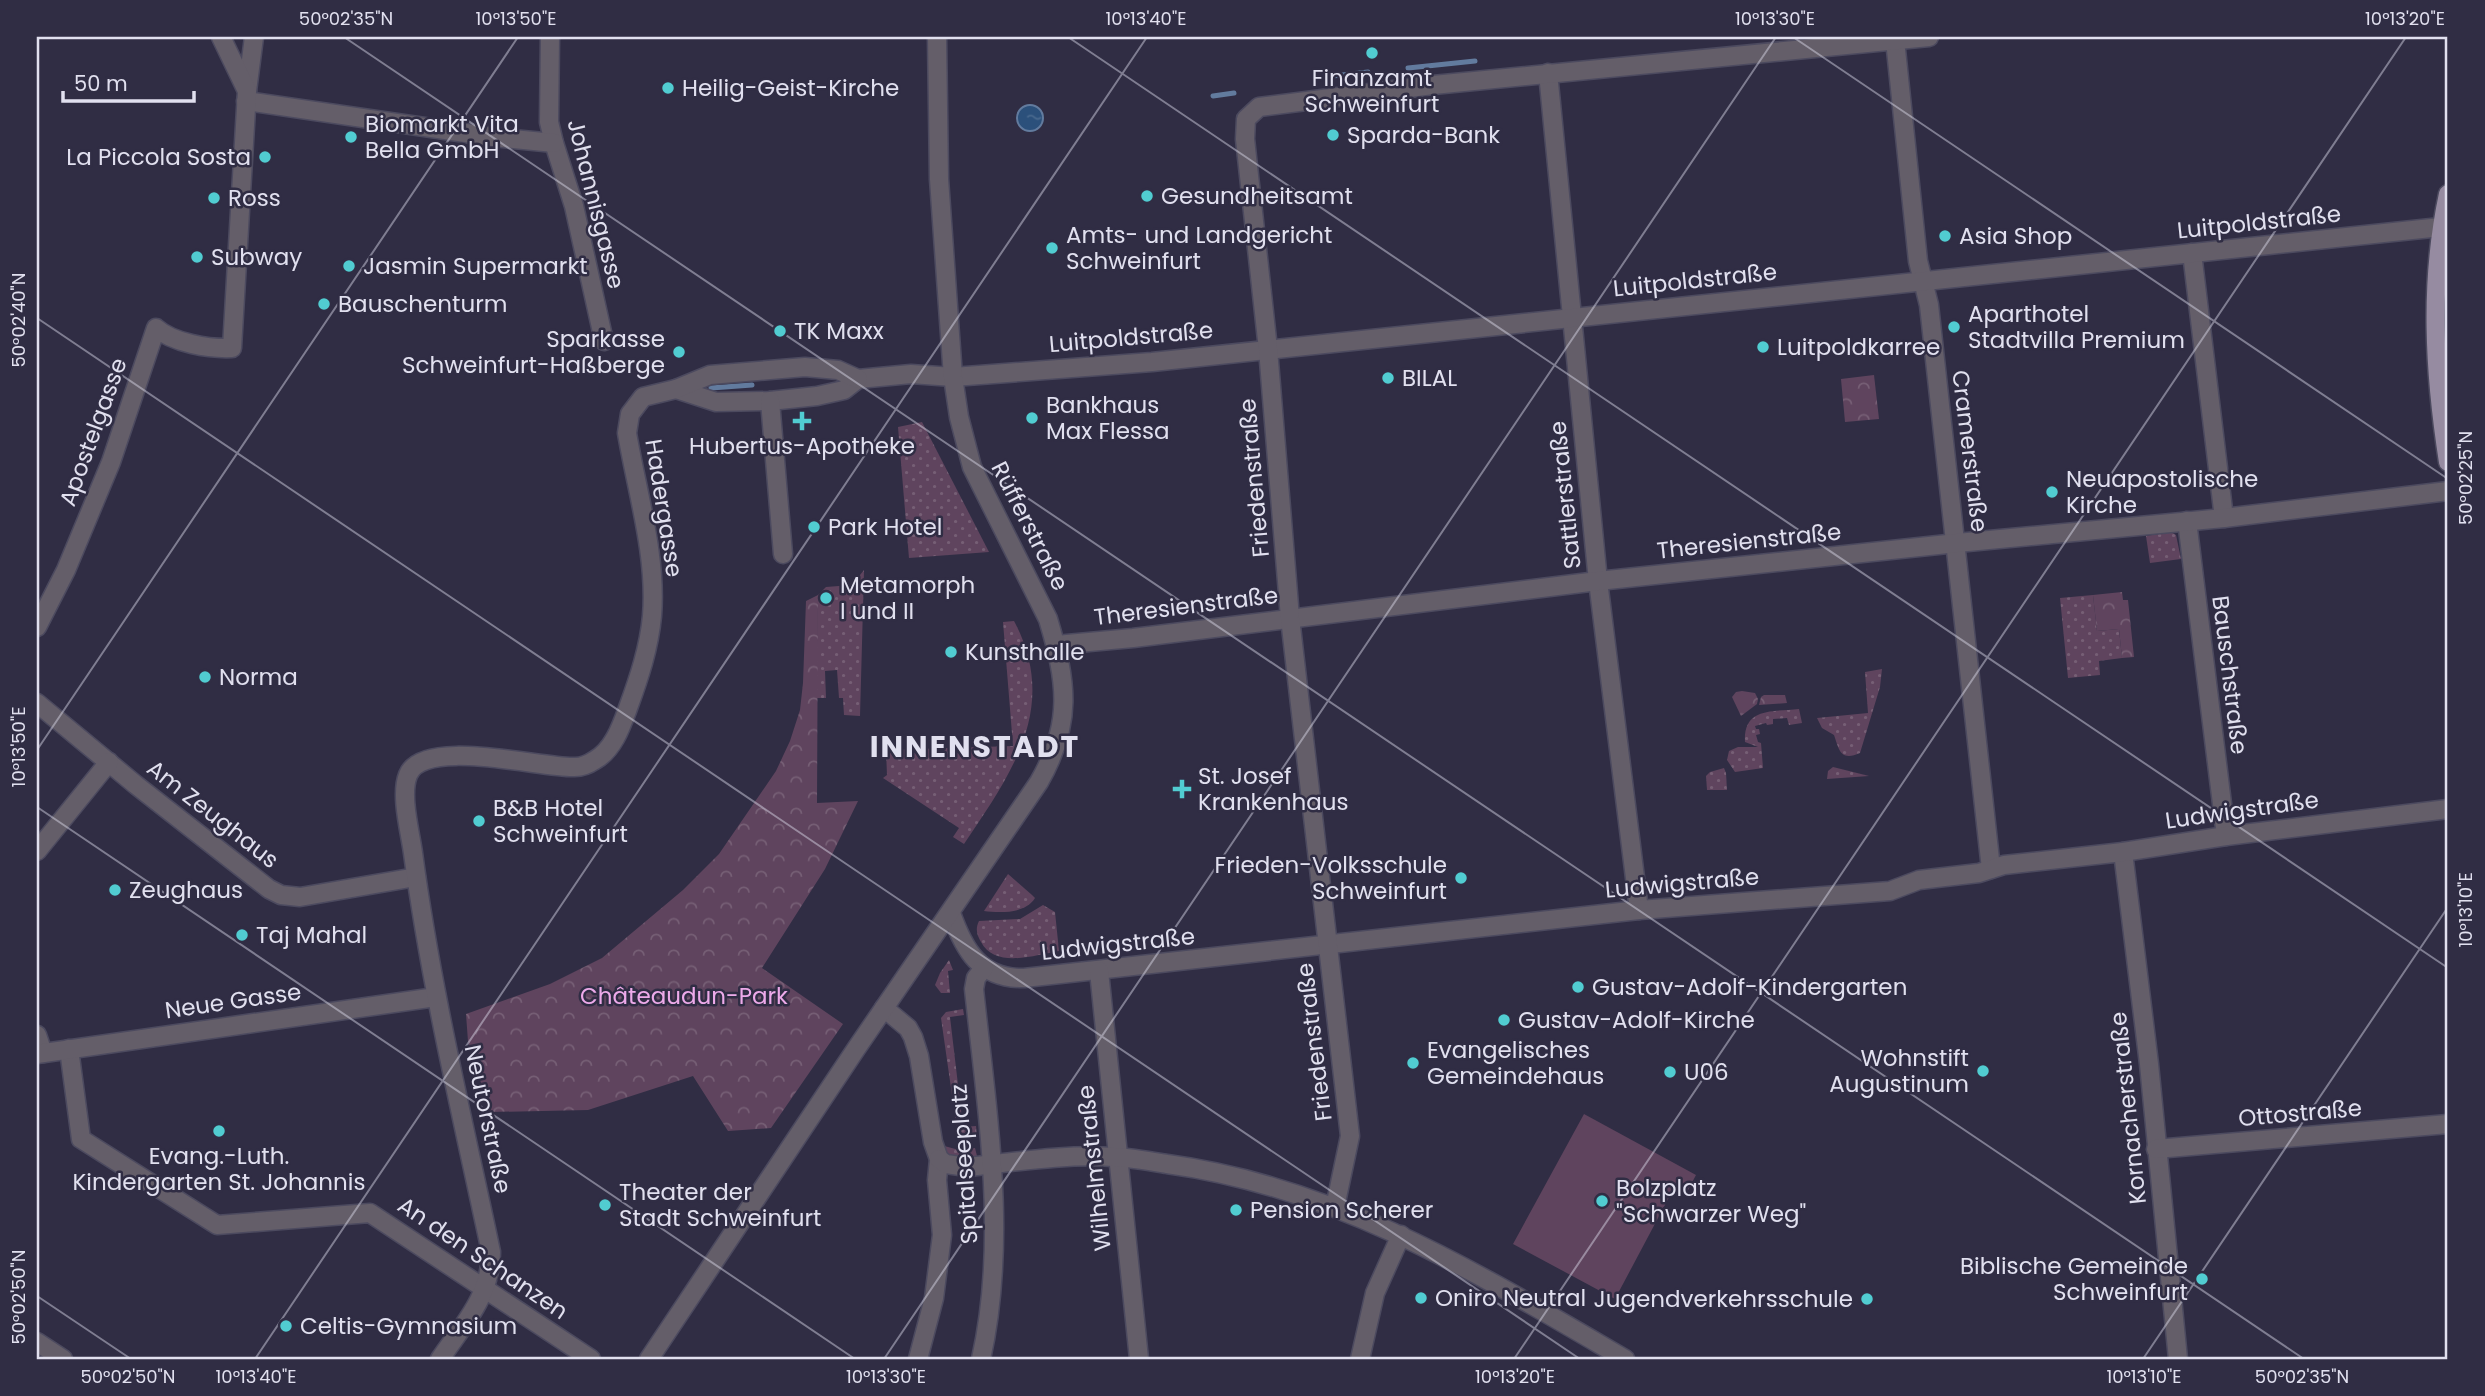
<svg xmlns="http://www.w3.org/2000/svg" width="2485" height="1396" font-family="Poppins,sans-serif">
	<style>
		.grass { fill: url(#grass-dots) }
		.park { fill: url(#park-crowns) }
		.garden { fill: #5f445e }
		.water { fill: url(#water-ripples); stroke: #627b9e; stroke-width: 2 }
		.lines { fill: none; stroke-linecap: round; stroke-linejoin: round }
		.stream { stroke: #627b9e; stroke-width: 5 }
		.street-casing { stroke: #4c4a5f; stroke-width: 21 }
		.primary-casing { stroke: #4c4a5f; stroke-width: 21 }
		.street { stroke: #645e69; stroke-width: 18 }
		.primary { stroke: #968ba1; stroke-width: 18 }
		.ticks { fill: none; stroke: #e1e0ef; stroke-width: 2; stroke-opacity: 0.45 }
		.poi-dot { fill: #51ccd1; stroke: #302d44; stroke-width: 2.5 }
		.labels { text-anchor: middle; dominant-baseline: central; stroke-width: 5; stroke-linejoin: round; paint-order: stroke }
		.poi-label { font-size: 23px; fill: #e1e0ef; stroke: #302d44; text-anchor: start }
		.street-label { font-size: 23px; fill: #e1e0ef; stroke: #302d44 }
		.park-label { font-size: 23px; fill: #edaaea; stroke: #302d44 }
		.district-label { font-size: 30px; font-weight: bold; letter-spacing: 2px; fill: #e1e0ef; stroke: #302d44 }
		.neatline { fill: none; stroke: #e1e0ef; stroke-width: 2.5 }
		.ticks-label { font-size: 18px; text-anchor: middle; fill: #e1e0ef }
	</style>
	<defs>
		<pattern id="grass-dots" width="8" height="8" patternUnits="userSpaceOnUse" patternTransform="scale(1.75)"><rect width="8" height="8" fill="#5f445e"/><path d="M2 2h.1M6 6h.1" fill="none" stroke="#765f75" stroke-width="1.8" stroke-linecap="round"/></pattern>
		<pattern id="park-crowns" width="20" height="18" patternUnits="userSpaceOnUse" patternTransform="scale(1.75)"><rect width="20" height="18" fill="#5f445e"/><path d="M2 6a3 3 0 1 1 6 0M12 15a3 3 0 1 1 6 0" fill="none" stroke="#765f75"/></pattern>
		<pattern id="water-ripples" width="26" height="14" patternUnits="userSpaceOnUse" patternTransform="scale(1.75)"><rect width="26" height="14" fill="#2b507b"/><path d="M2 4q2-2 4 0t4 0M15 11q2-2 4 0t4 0" fill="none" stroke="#49698e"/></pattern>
	</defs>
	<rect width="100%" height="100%" fill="#302d44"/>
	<!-- grass -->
	<g class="grass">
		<path d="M2444,265H2448L2446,317L2448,393L2442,317Z"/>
		<path d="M922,422L989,552L909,558L898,427Z"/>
		<path d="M2171,532L2176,535L2181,559L2150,563L2146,536Z"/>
		<path d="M864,570L860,716L844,715L843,698H839L837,670L825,671L826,698H816L818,595L826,587L852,585Z"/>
		<path d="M2093,595L2097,631L2119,629L2122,658L2099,661L2100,675L2068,678L2060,598Z"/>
		<path d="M1014,621C1060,707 1011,774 964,844L953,837L959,828L883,778L887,775L886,750L1013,746L1003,622Z"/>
		<path d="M1882,669L1880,687L1860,753C1840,762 1839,749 1834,735L1822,728L1817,718L1868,713L1865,672Z"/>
		<path d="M1799,709L1802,723L1789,725L1787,718L1773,719V724L1767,725L1766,723L1755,726L1756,729H1759L1760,734L1756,735L1758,742L1761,743L1763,768L1735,772L1727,760L1729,751L1738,747H1758L1745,742C1743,707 1773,712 1799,709Z"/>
		<path d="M1833,767L1869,776L1827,779L1828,771Z"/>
		<path d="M1724,768L1726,773L1727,790H1707L1706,776L1710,772Z"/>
		<path d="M1008,874L1032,895L1035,898C1025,914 1000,913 984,911Z"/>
		<path d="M1043,905L1055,912L1059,951C1035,955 995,969 981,942C977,935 975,929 979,921L1020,919Z"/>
		<path d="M949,960L953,970L948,971L950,993H941L935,985L940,973Z"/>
		<path d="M963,1009L964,1015L950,1017L963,1127L976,1126L977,1138L962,1139L957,1130L941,1018L946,1012Z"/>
		<path d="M937,1144L959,1150L975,1148L978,1160C960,1163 947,1158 937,1144Z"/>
	</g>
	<!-- park -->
	<g class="park">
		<path d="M1874,375L1879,419L1845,422L1841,379Z"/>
		<path d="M2122,592L2123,600H2128L2134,657L2122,658L2119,629L2097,631L2093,595Z"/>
		<path d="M818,595L817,803L858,801L825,869L762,968L843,1024L771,1128L728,1131L693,1076L588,1110L490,1112L468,1041L466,1014L550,984L602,958L683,890L719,854L776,771L790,741L800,710L803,683L806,601Z"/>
		<path d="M1742,691L1755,693L1758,699L1757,704L1741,716L1732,697L1736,692Z"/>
		<path d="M1764,695H1785L1787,703L1759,705L1761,697Z"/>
	</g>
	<!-- garden -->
	<path class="garden" d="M1584,1114L1696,1175L1686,1194L1674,1188L1615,1299L1513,1244Z"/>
	<!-- water -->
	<circle class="water" cx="1030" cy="118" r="13"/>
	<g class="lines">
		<!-- stream -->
		<g class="stream">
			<path d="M1408,68L1475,61"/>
			<path d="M1324,77L1368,72"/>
			<path d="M1213,96L1234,93"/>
			<path d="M711,388L752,385"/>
		</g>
		<defs>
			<g id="street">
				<path d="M550,37L549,122L554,143L574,206L604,341"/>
				<path d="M1895,40L1918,261L1929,305L1991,869"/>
				<path d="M1548,73L1598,581L1639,910"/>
				<path d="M247,91L254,37"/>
				<path d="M246,101L493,137L554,143"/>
				<path d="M2192,253L2224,518"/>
				<path d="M676,389L716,402L770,401L817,396L844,390L858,379L911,374L953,377L1152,362L2441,227"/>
				<path d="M770,401L783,554"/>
				<path d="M2187,521L2226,836"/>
				<path d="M37,627L66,570L111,462L156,328C173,343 209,349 232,348L247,91L221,37"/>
				<path d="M1056,645L1133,638L1598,581L1957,543L2224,518L2448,491"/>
				<path d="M37,703L136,785L269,889L281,895L300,897L416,877"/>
				<path d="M37,851L109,762"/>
				<path d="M2123,852L2149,1064L2178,1359"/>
				<path d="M951,913C964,950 980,979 1024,978L1639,910L1890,891L1919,880L1979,873L2004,865L2123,852L2226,836L2448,809"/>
				<path d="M1099,971L1139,1359"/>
				<path d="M884,1008L908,1028L913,1037L919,1056L933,1142L939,1159L937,1180L942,1235L934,1298L918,1359"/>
				<path d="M37,1035L43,1053"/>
				<path d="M69,1049L81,1139L217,1225L370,1213L591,1359"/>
				<path d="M37,1054L436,997"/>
				<path d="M2156,1149L2448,1124"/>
				<path d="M939,1159L946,1164L967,1167C1015,1162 1065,1154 1114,1157C1132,1158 1149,1161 1167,1164C1338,1187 1479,1274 1625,1359"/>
				<path d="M1335,1207L1350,1136L1290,618L1268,349L1245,139L1246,119L1259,107L1433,85L1929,37"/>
				<path d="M37,1342L63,1359"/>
				<path d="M440,1359C463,1325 491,1296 491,1252C463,1120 431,988 413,853C410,831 400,795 408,775C423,736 544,769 575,767C582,767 589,764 595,760C613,750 621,727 628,708C639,678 649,648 652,616C657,556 637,492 627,433L630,414L643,397L676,389L710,375L805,367L838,370L858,379"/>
				<path d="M649,1359L856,1049L1039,782C1073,723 1067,682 1048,619L972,467L959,417L953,377L939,179L937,37"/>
				<path d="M981,1359C1008,1239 987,1111 974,989L976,978L984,968"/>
				<path d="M1360,1359L1375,1293L1401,1235"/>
			</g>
			<path id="primary" d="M2448,194C2429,283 2434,372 2448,462"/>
		</defs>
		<!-- street casing -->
		<use href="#street" class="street-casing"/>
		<!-- primary casing -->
		<use href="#primary" class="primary-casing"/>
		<!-- street -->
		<use href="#street" class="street"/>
		<!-- primary -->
		<use href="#primary" class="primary"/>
	</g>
	<!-- ticks -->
	<path class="ticks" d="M344,37L2304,1359M1068,37L2448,968M1793,37L2448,479M37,318L1580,1359M37,750L518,37M37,807L855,1359M37,1296L131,1359M255,1359L1147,37M884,1359L1776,37M1514,1359L2406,37M2143,1359L2448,907"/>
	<!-- markers -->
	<g class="poi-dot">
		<circle cx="1372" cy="53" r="7"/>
		<circle cx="668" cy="88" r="7"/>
		<circle cx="1333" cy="135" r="7"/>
		<circle cx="351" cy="137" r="7"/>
		<circle cx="265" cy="157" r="7"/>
		<circle cx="1147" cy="196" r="7"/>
		<circle cx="214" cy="198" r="7"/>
		<circle cx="1945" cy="236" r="7"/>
		<circle cx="1052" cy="248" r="7"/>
		<circle cx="197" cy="257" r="7"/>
		<circle cx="349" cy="266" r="7"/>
		<circle cx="324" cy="304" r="7"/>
		<circle cx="1954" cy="327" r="7"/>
		<circle cx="780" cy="331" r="7"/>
		<circle cx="1763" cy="347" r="7"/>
		<circle cx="679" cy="352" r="7"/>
		<circle cx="1388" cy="378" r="7"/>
		<circle cx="1032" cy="418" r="7"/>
		<path d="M798.5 410.5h7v7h7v7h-7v7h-7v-7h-7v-7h7z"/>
		<circle cx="2052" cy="492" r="7"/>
		<circle cx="814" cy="527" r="7"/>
		<circle cx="826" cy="598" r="7"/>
		<circle cx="951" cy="652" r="7"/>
		<circle cx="205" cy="677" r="7"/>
		<path d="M1178.5 778.5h7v7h7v7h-7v7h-7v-7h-7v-7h7z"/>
		<circle cx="479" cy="821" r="7"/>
		<circle cx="1461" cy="878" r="7"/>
		<circle cx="115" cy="890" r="7"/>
		<circle cx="242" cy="935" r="7"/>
		<circle cx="1578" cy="987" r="7"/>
		<circle cx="1504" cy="1020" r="7"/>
		<circle cx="1413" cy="1063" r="7"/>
		<circle cx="1983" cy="1071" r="7"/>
		<circle cx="1670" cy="1072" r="7"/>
		<circle cx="219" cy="1131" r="7"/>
		<circle cx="1602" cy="1201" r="7"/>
		<circle cx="605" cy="1205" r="7"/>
		<circle cx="1236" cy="1210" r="7"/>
		<circle cx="2202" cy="1279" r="7"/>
		<circle cx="1421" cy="1298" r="7"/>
		<circle cx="1867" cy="1299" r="7"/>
		<circle cx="286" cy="1326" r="7"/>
	</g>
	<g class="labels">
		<!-- poi labels -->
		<g class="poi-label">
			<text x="1372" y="78" text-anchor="middle">Finanzamt<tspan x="1372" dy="26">Schweinfurt</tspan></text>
			<text x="682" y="88">Heilig-Geist-Kirche</text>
			<text x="365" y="124">Biomarkt Vita<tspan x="365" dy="26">Bella GmbH</tspan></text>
			<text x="1347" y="135">Sparda-Bank</text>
			<text x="251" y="157" text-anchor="end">La Piccola Sosta</text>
			<text x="1161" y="196">Gesundheitsamt</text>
			<text x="228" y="198">Ross</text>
			<text x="1066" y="235">Amts- und Landgericht<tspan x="1066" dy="26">Schweinfurt</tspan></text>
			<text x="1959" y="236">Asia Shop</text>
			<text x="211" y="257">Subway</text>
			<text x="363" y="266">Jasmin Supermarkt</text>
			<text x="338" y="304">Bauschenturm</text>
			<text x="1968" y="314">Aparthotel<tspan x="1968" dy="26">Stadtvilla Premium</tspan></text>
			<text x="794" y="331">TK Maxx</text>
			<text x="665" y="339" text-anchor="end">Sparkasse<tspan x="665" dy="26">Schweinfurt-Haßberge</tspan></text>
			<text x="1777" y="347">Luitpoldkarree</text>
			<text x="1402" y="378">BILAL</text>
			<text x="1046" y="405">Bankhaus<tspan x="1046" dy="26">Max Flessa</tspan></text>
			<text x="802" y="446" text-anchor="middle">Hubertus-Apotheke</text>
			<text x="2066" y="479">Neuapostolische<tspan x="2066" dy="26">Kirche</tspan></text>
			<text x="828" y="527">Park Hotel</text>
			<text x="840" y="585">Metamorph<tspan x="840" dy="26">I und II</tspan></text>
			<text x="965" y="652">Kunsthalle</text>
			<text x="219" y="677">Norma</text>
			<text x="1198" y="776">St. Josef<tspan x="1198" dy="26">Krankenhaus</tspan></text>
			<text x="493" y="808">B&amp;B Hotel<tspan x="493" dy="26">Schweinfurt</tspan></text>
			<text x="1447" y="865" text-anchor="end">Frieden-Volksschule<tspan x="1447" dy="26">Schweinfurt</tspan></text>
			<text x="129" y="890">Zeughaus</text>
			<text x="256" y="935">Taj Mahal</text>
			<text x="1592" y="987">Gustav-Adolf-Kindergarten</text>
			<text x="1518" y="1020">Gustav-Adolf-Kirche</text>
			<text x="1427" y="1050">Evangelisches<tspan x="1427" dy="26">Gemeindehaus</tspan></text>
			<text x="1969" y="1058" text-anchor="end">Wohnstift<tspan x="1969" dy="26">Augustinum</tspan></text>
			<text x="1684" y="1072">U06</text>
			<text x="219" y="1156" text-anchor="middle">Evang.-Luth.<tspan x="219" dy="26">Kindergarten St. Johannis</tspan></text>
			<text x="1616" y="1188">Bolzplatz<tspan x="1616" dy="26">"Schwarzer Weg"</tspan></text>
			<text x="619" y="1192">Theater der<tspan x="619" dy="26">Stadt Schweinfurt</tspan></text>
			<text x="1250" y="1210">Pension Scherer</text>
			<text x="2188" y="1266" text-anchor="end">Biblische Gemeinde<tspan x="2188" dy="26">Schweinfurt</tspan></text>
			<text x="1435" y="1298">Oniro Neutral</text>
			<text x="1853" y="1299" text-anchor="end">Jugendverkehrsschule</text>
			<text x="300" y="1326">Celtis-Gymnasium</text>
		</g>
		<!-- street labels -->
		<g class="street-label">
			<text transform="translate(596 204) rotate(76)">Johannisgasse</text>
			<text transform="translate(2259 222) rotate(-6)">Luitpoldstraße</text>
			<text transform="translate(1695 280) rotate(-6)">Luitpoldstraße</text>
			<text transform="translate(1131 337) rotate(-5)">Luitpoldstraße</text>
			<text transform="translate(93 432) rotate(-70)">Apostelgasse</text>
			<text transform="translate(1970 451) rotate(83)">Cramerstraße</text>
			<text transform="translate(1254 478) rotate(-95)">Friedenstraße</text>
			<text transform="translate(1565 495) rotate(-96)">Sattlerstraße</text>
			<text transform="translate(664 508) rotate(81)">Hadergasse</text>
			<text transform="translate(1030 526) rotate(63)">Rüfferstraße</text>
			<text transform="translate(1749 541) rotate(-6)">Theresienstraße</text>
			<text transform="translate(1186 606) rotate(-7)">Theresienstraße</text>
			<text transform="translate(2230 675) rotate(83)">Bauschstraße</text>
			<text transform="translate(2242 810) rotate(-8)">Ludwigstraße</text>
			<text transform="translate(213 814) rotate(38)">Am Zeughaus</text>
			<text transform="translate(1682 883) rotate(-5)">Ludwigstraße</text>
			<text transform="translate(1118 944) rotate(-6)">Ludwigstraße</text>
			<text transform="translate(233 1001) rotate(-8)">Neue Gasse</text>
			<text transform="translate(1314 1042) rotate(-97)">Friedenstraße</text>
			<text transform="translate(2128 1108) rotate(-96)">Kornacherstraße</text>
			<text transform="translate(2300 1113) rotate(-5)">Ottostraße</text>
			<text transform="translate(488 1119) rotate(78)">Neutorstraße</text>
			<text transform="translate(964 1164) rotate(-94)">Spitalseeplatz</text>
			<text transform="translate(1094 1168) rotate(-96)">Wilhelmstraße</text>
			<text transform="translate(483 1258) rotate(34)">An den Schanzen</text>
		</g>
		<!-- park labels -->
		<g class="park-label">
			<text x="684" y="996">Châteaudun-Park</text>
		</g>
		<!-- district labels -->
		<g class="district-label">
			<text x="975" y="746">INNENSTADT</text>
		</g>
	</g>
	<!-- border -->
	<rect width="2485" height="1396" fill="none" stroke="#302d44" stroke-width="77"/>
	<!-- scale -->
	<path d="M63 91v10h131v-10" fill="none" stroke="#e1e0ef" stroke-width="3.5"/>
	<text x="74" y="91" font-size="21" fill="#e1e0ef" stroke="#302d44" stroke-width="5" paint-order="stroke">50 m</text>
	<rect x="38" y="38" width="2408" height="1320" class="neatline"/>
	<g class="ticks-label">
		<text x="346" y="25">50°02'35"N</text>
		<text x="516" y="25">10°13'50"E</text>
		<text x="1146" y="25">10°13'40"E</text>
		<text x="1775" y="25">10°13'30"E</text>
		<text x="2405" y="25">10°13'20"E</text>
		<text transform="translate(19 320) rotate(-90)" y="6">50°02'40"N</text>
		<text transform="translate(2466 478) rotate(-90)" y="6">50°02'25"N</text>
		<text transform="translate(19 747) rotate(-90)" y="6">10°13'50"E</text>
		<text transform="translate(2466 910) rotate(-90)" y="6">10°13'10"E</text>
		<text transform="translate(19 1297) rotate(-90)" y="6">50°02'50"N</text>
		<text x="128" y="1383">50°02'50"N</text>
		<text x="256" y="1383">10°13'40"E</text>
		<text x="886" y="1383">10°13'30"E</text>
		<text x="1515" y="1383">10°13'20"E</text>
		<text x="2144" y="1383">10°13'10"E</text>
		<text x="2302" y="1383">50°02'35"N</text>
	</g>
</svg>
